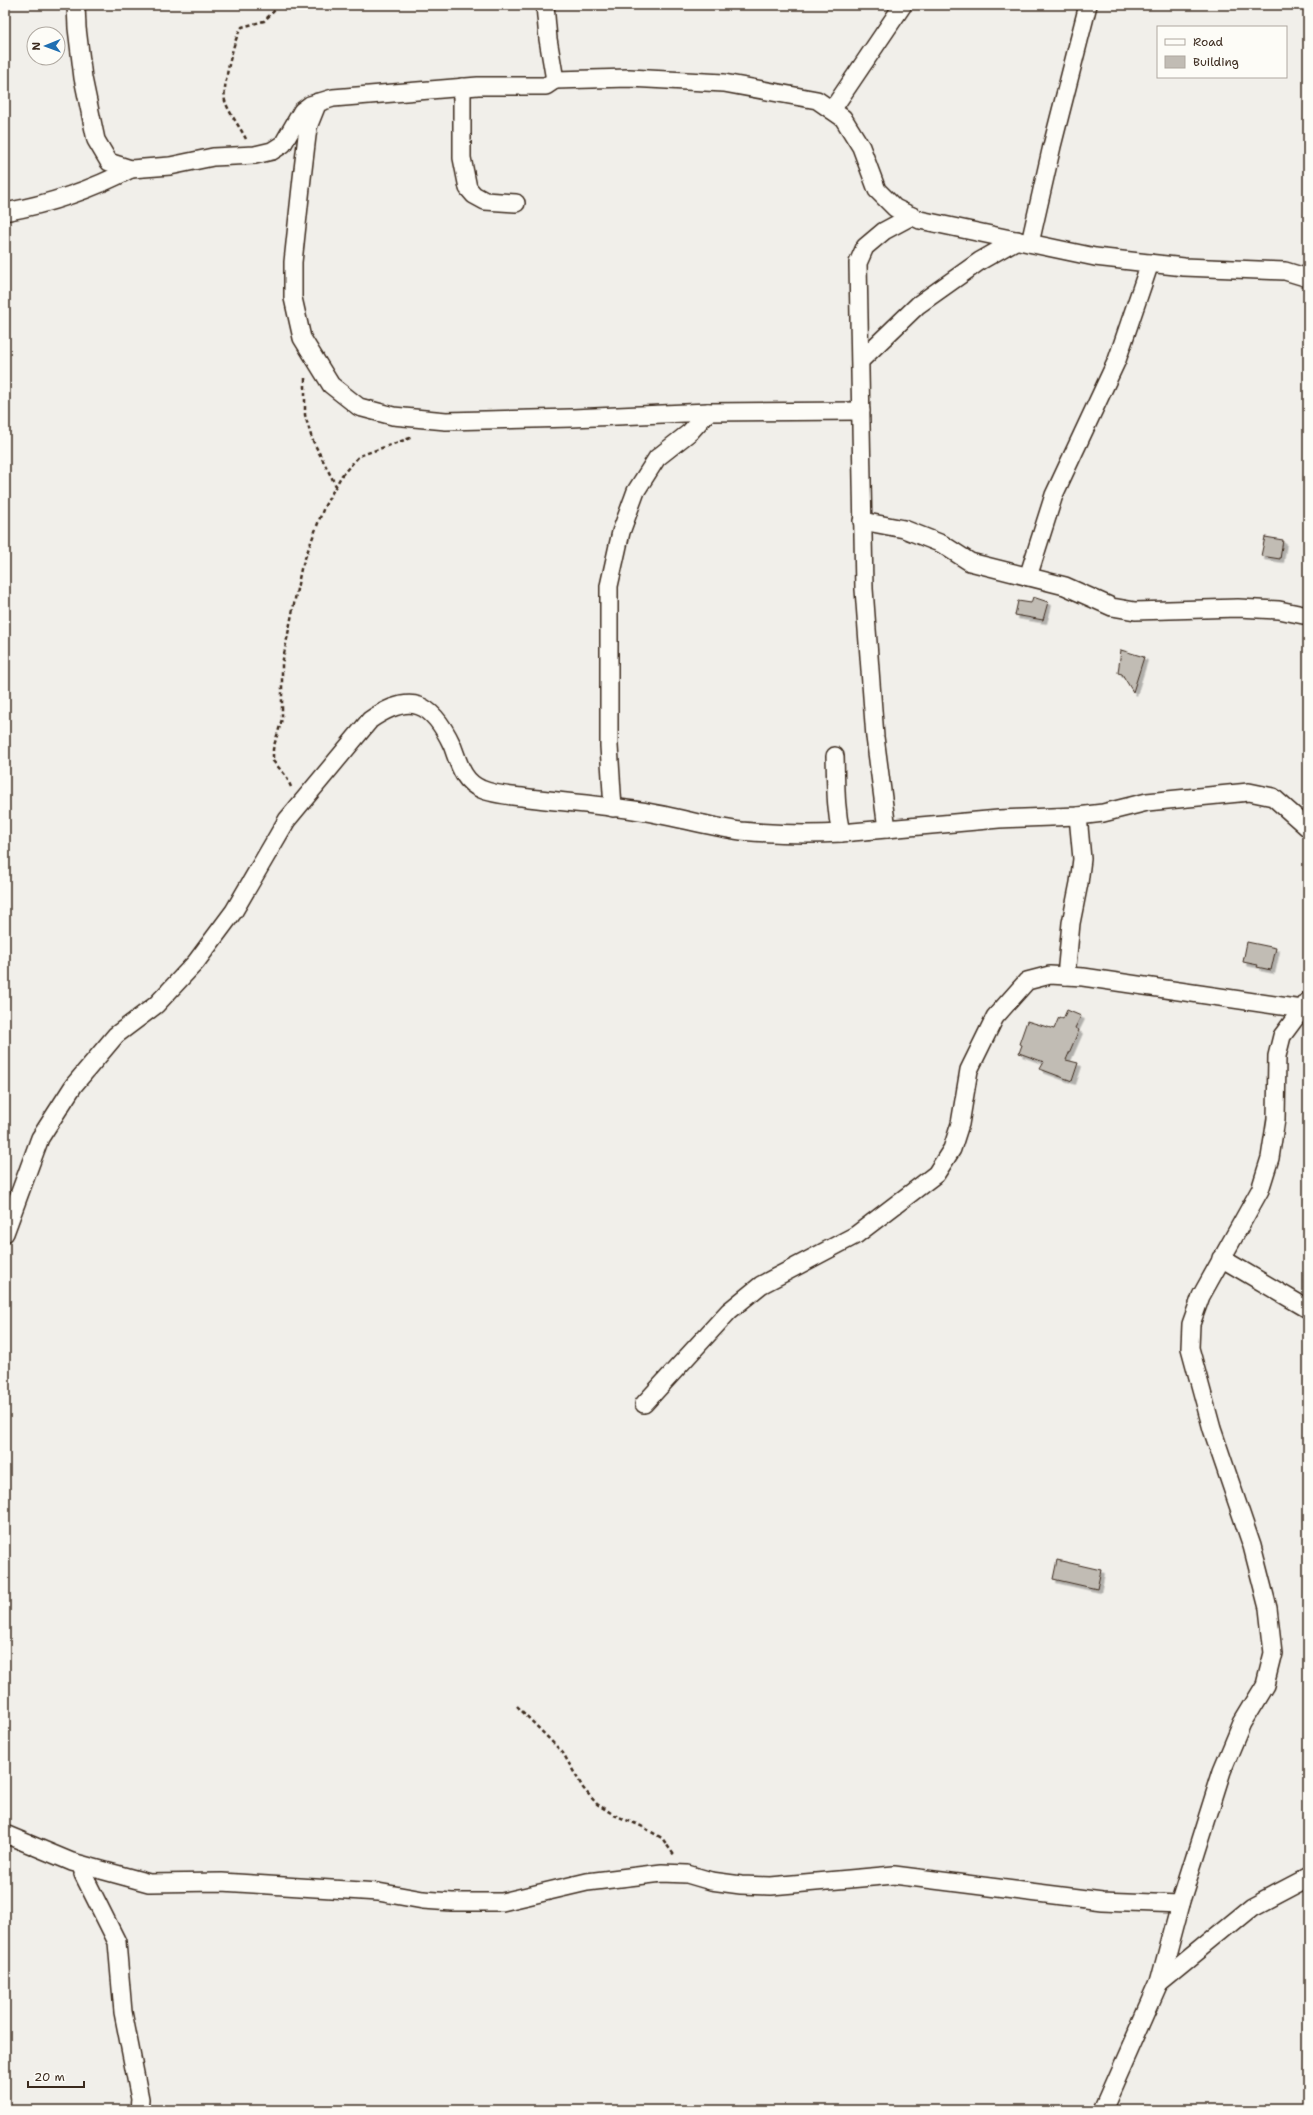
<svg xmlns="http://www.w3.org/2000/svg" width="1313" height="2115" font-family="'Shantell Sans',sans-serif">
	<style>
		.building { fill: #c1bcb4; stroke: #3b2a1e; filter: url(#shadow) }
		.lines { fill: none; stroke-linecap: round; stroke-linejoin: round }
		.minor-casing { stroke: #3b2a1e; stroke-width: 20 }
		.path { stroke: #3b2a1e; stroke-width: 2.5; stroke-dasharray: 4 3; stroke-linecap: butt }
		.minor { stroke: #fdfcf7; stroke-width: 17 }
	</style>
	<defs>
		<filter id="shadow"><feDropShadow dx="3.5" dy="3.5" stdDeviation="0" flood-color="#0004"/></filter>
	</defs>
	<rect width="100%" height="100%" fill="#f1efea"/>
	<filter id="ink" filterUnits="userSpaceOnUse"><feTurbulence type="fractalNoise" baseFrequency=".025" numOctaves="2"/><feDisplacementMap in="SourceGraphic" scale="8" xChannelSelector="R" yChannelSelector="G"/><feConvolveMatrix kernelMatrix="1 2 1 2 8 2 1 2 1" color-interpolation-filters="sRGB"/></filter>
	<g filter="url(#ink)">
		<!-- building -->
		<g class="building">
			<path d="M1265,537L1283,540L1280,559L1261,556Z"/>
			<path d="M1033,597L1048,602L1043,620L1015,615L1018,601L1031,603Z"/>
			<path d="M1121,650L1144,657L1133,692L1122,674L1118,673Z"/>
			<path d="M1247,942L1276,948L1271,970L1257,967L1258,965L1243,962Z"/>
			<path d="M1067,1010L1081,1016L1075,1028L1079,1030L1066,1060L1078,1063L1072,1081L1040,1069L1044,1062L1019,1053L1022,1045L1019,1044L1027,1021L1054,1029L1059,1017L1063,1019Z"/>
			<path d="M1057,1560L1101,1570L1097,1589L1053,1579Z"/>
		</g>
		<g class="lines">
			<defs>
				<g id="minor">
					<path d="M76,5L77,28L83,78L96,140L109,162L131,169L170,166L213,157L255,155L272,151L283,144L302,111L310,105L333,98L478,86H546L555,80L548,39L545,5"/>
					<path d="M555,80L629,78L724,83L817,100L843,118L861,147L877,190L895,208L920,220L1095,257L1184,267L1285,271L1308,278"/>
					<path d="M462,87V158L468,188L474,195L485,201L516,203"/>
					<path d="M318,102L308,127L302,178L293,262V298L302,338L331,385L359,407L393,416L446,421L572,418L708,412L861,411"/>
					<path d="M832,110L903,5"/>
					<path d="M5,212C49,204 91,190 131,169"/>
					<path d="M1030,243L1052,146L1088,5"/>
					<path d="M861,360L918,305L980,261L1017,240"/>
					<path d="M862,521L904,529L942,544L970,562L1065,586L1112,607L1135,611L1238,608L1279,610L1308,616"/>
					<path d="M1028,577L1054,495L1117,360L1150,263"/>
					<path d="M835,756C836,783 835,807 841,833"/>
					<path d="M613,808L609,746V586L621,532L636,491L657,458L690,432L708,412"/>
					<path d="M887,829L875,737L864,589L858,263L865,247L884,231L912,216"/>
					<path d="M1066,976L1071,923L1079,883L1082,859L1078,816"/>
					<path d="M5,1233L40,1138L74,1085L116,1035L156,1005L196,962L234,911L287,820L370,720C411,692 432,702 452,745C459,763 462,781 481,789C494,795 514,796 529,798C564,802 599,805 634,810C670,815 705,826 741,831C774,834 808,835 841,833L999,819L1078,816L1103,813L1147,802L1249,792L1273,797L1308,828"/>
					<path d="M1221,1258L1308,1309"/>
					<path d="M644,1404L729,1311L761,1285L856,1235L936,1174L952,1149L960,1124L969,1070L995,1017L1027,981L1050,975L1083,977L1302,1009"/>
					<path d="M5,1834L72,1862L149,1883L222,1882L378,1892L423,1900L452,1902H502L587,1882L662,1873L687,1874L711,1881L741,1885L771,1886L894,1875L1102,1901L1180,1904"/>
					<path d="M83,1874L117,1942L123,2012L140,2099L139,2110"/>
					<path d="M1159,1983L1253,1906L1308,1877"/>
					<path d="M1103,2110L1159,1983L1180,1904L1222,1771L1242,1723L1265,1685L1273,1653L1268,1608L1252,1546L1212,1429L1190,1348L1191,1324L1201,1296L1260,1190L1270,1158L1276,1119L1277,1056L1282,1036L1308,1001"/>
				</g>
			</defs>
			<!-- minor casing -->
			<use href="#minor" class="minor-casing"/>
			<!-- path -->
			<g class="path">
				<path d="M246,139C240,127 229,113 225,101C222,89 234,36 242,27L264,21L280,5"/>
				<path d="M305,378V415L312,439L336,486"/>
				<path d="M291,787L286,776L273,761V749L282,719V664L301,569L324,507L342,475L359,456L413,437"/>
				<path d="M517,1706L563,1753L583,1788L597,1804L614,1815L641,1826L662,1838L674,1855"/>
			</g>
			<!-- minor -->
			<use href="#minor" class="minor"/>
		</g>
	</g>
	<!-- margin -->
	<rect width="1313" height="2115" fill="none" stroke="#fdfcf7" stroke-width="20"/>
	<rect x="10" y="10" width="1293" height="2095" fill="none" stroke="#3b2a1e" stroke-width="1.5" filter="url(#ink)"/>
	<!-- legend -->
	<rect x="1157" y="26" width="130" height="52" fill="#fdfcf7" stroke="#afa8a0"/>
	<rect x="1165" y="39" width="20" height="6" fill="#fdfcf7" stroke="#afa8a0"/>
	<text x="1193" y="46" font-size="12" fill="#3b2a1e">Road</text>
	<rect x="1165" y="56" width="20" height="12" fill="#c1bcb4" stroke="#afa8a0"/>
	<text x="1193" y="66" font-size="12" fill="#3b2a1e">Building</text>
	<!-- north arrow -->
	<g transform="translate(46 46) rotate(269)"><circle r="19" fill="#fdfcf7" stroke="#afa8a0"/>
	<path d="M0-3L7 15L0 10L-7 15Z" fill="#1f6fb2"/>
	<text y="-6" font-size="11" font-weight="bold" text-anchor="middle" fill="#3b2a1e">N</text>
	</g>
	<!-- scale -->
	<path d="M28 2081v6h56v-6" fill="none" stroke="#3b2a1e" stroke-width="2"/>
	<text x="34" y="2081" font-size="12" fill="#3b2a1e" stroke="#fdfcf7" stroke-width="3" paint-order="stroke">20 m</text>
</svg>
